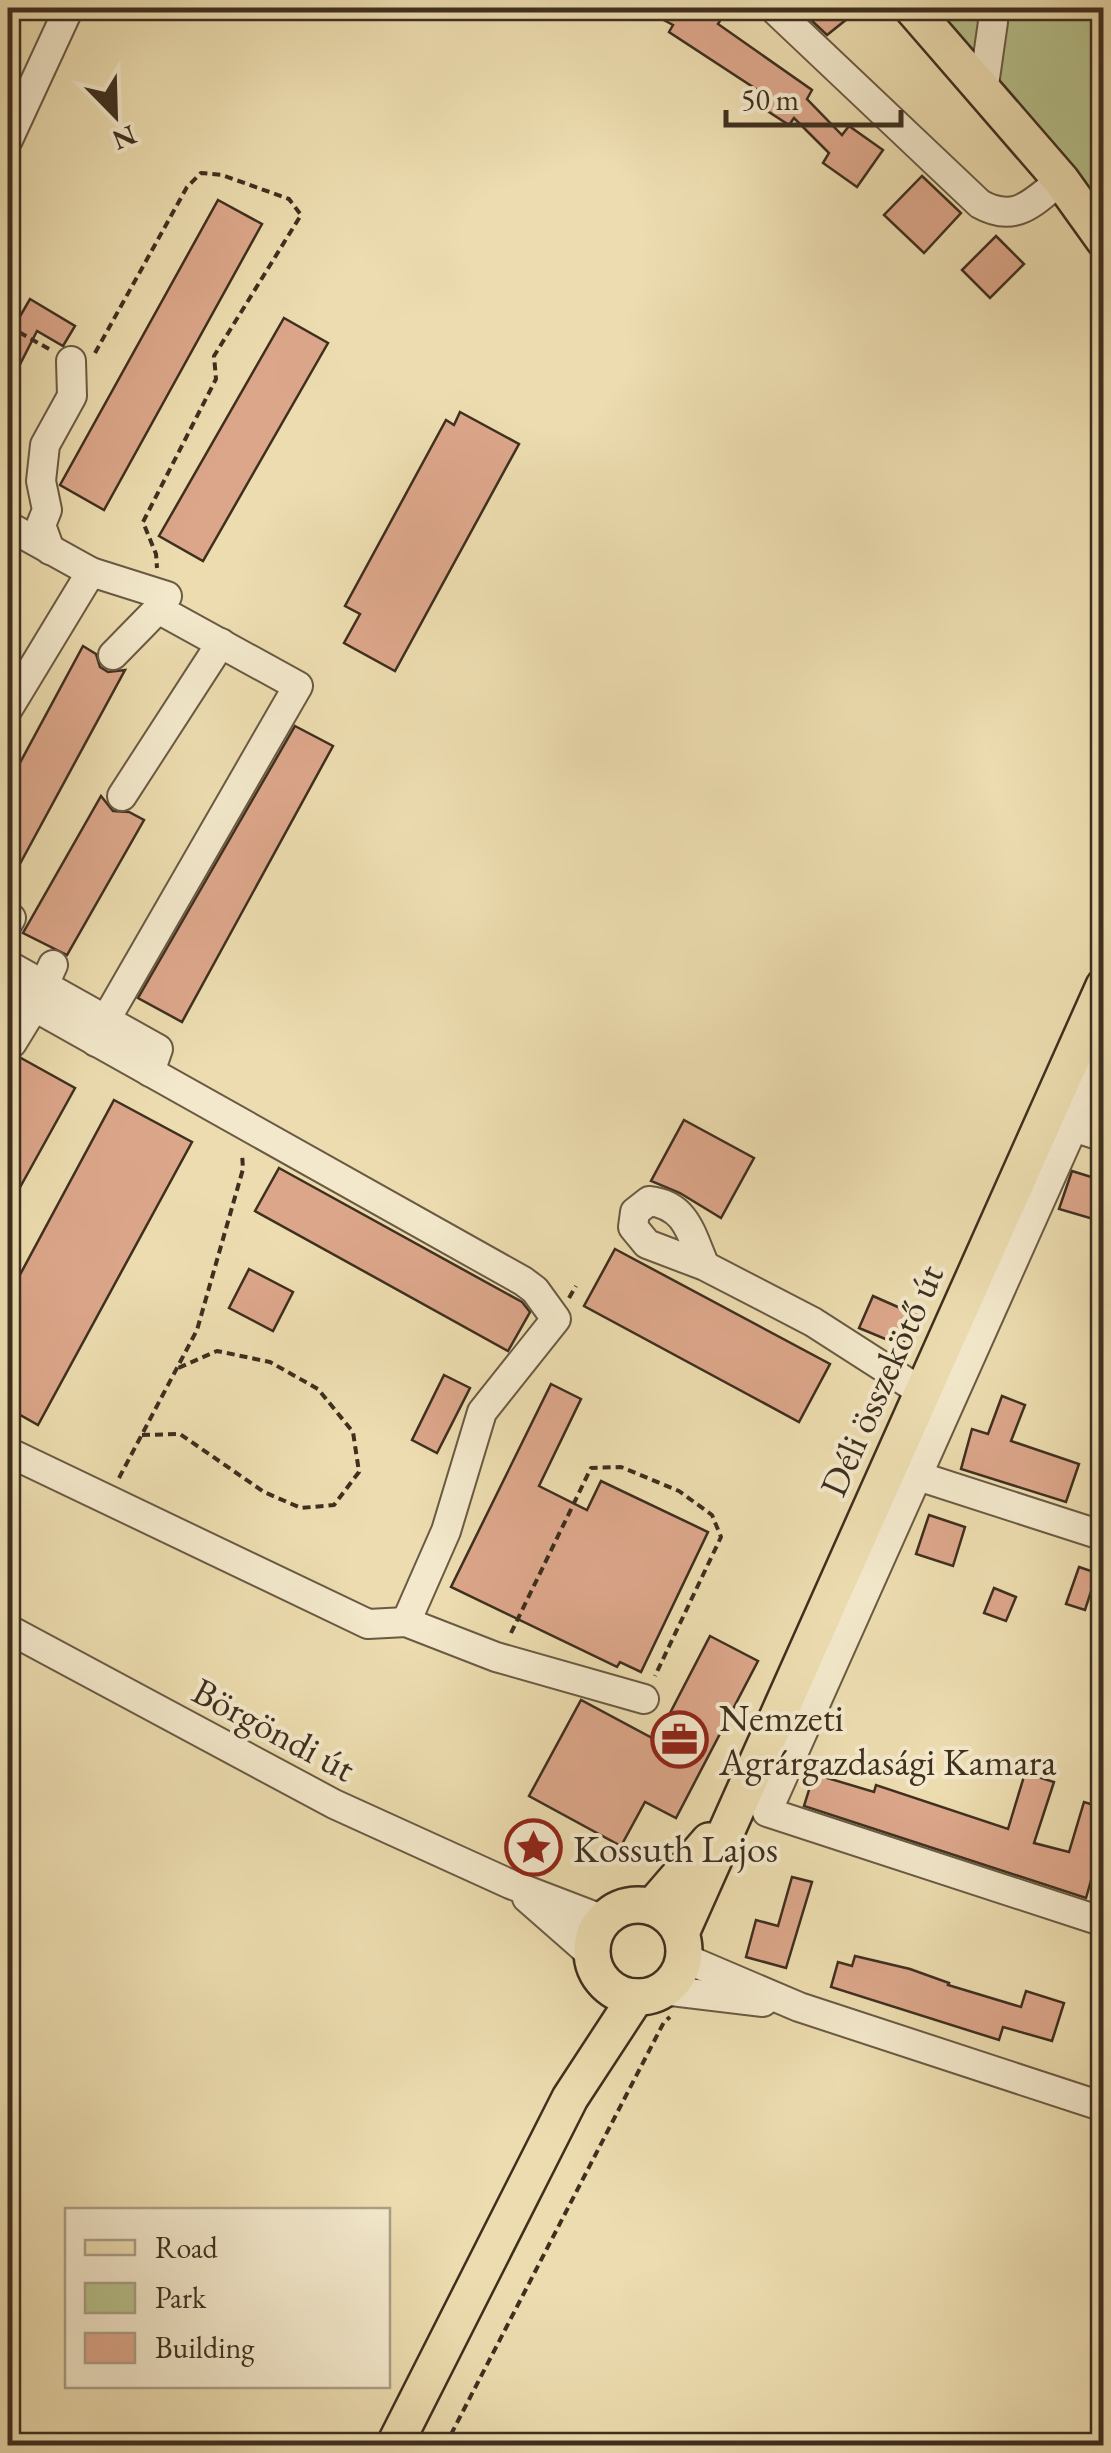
<svg xmlns="http://www.w3.org/2000/svg" width="1111" height="2453" font-family="'EB Garamond',serif">
	<style>
		.green { fill: #b6c18c; stroke: #7a7856; stroke-width: 2.5 }
		.building { fill: #dca68a; stroke: #3e2f1f; stroke-width: 2.5 }
		.lines { fill: none; stroke-linecap: round; stroke-linejoin: round }
		.minor-casing { stroke: #6a5a43; stroke-width: 32 }
		.major-casing { stroke: #3e2f1f; stroke-width: 40 }
		.path { stroke: #3e2f1f; stroke-width: 4; stroke-dasharray: 8 5; stroke-linecap: butt }
		.minor { stroke: #f3e8cb; stroke-width: 28 }
		.major { stroke: #ecdcaf; stroke-width: 35 }
		.labels { text-anchor: middle; dominant-baseline: central; stroke-width: 8; stroke-linejoin: round; paint-order: stroke }
		.street-label { font-size: 38px; fill: #3e2f1f; stroke: #f3e8cb }
		.poi-label { font-size: 38px; fill: #3e2f1f; stroke: #f3e8cb; text-anchor: start }
	</style>
	<rect width="100%" height="100%" fill="#ecdcaf"/>
	<filter id="stains"><feTurbulence type="fractalNoise" baseFrequency=".002" numOctaves="4"/><feColorMatrix values="0 0 0 0 .2 0 0 0 0 .09 0 0 0 0 .02 0 0 0 .5 -.17"/></filter>
	<radialGradient id="worn" r=".72"><stop offset=".6" stop-color="#630" stop-opacity="0"/><stop offset="1" stop-color="#630" stop-opacity=".3"/></radialGradient>
	<!-- green -->
	<path class="green" d="M913,8H1103V237Z"/>
	<!-- building -->
	<g class="building">
		<path d="M641,8H704L721,19L718,24L812,90L807,99L842,135L849,126L883,150L857,187L823,163L829,153L794,118L789,125L758,105L765,95L669,32L673,25Z"/>
		<path d="M826,8H837L847,19L827,35L811,20Z"/>
		<path d="M922,176L961,213L924,253L884,215Z"/>
		<path d="M218,200L262,224L104,510L60,485Z"/>
		<path d="M996,236L1024,264L990,298L962,270Z"/>
		<path d="M30,299L75,326L63,346L37,331L8,388V337Z"/>
		<path d="M284,318L328,343L203,561L159,536Z"/>
		<path d="M460,412L519,444L395,671L344,643L360,614L345,606L446,420L454,425Z"/>
		<path d="M83,646L96,654L100,667L108,672L125,670L8,886V785Z"/>
		<path d="M295,726L333,746L182,1022L138,998Z"/>
		<path d="M101,796L113,811L129,812L144,820L67,955L23,933Z"/>
		<path d="M21,1058L75,1088L8,1209V1059Z"/>
		<path d="M114,1100L192,1142L38,1425L8,1408V1297Z"/>
		<path d="M684,1120L754,1158L721,1218L680,1193L651,1181Z"/>
		<path d="M279,1168L522,1302L530,1312L508,1351L255,1211Z"/>
		<path d="M1072,1171L1104,1181V1208L1100,1221L1059,1209Z"/>
		<path d="M615,1249L830,1364L799,1422L584,1306Z"/>
		<path d="M249,1269L293,1292L273,1331L229,1308Z"/>
		<path d="M873,1296L916,1315L902,1346L859,1328Z"/>
		<path d="M444,1375L470,1388L437,1453L412,1440Z"/>
		<path d="M551,1384L581,1399L539,1486L587,1510L601,1481L708,1532L641,1672L620,1662L617,1667L451,1587Z"/>
		<path d="M1002,1396L1025,1405L1011,1441L1079,1464L1066,1502L961,1469L972,1429L988,1434Z"/>
		<path d="M929,1515L965,1527L953,1566L916,1554Z"/>
		<path d="M1079,1567L1097,1573L1085,1610L1066,1604Z"/>
		<path d="M994,1588L1016,1597L1006,1621L984,1613Z"/>
		<path d="M710,1636L758,1661L676,1818L645,1802L621,1846L529,1796L581,1700L656,1740Z"/>
		<path d="M1025,1773L1054,1782L1034,1843L1069,1852L1084,1802L1104,1808V1835L1086,1898L804,1806L814,1774L874,1792L876,1785L1008,1829Z"/>
		<path d="M792,1877L812,1882L786,1968L746,1957L756,1920L778,1926Z"/>
		<path d="M855,1956L910,1969L949,1983L948,1985L1021,2007L1026,1991L1064,2003L1052,2041L1003,2027L999,2040L831,1987L838,1962L852,1966Z"/>
	</g>
	<g class="lines">
		<defs>
			<g id="minor">
				<path d="M773,8L980,204C1016,224 1033,202 1061,180"/>
				<path d="M983,92L993,22L991,8"/>
				<path d="M8,140L69,8"/>
				<path d="M8,526L91,572L167,596L158,609L298,686L105,1021L96,1042"/>
				<path d="M50,550L41,525L47,510L41,481L45,445L72,396L71,361"/>
				<path d="M113,655L158,609"/>
				<path d="M8,709L91,572"/>
				<path d="M122,796L221,643"/>
				<path d="M8,923L11,918"/>
				<path d="M8,965L158,1049L150,1072"/>
				<path d="M8,992L523,1281L535,1290L556,1319L482,1412L446,1531L406,1622"/>
				<path d="M12,1043L34,1007L53,965"/>
				<path d="M1104,1058L767,1812L1104,1922"/>
				<path d="M1073,1127L1104,1137"/>
				<path d="M705,1266C691,1235 687,1205 649,1201L635,1212L633,1227L647,1244L705,1266L813,1322L922,1392"/>
				<path d="M8,1452L368,1624L406,1622L496,1657L644,1699"/>
				<path d="M918,1476L1104,1536"/>
				<path d="M8,1629L334,1804L510,1884L604,1920"/>
				<path d="M527,1898L592,1955"/>
				<path d="M684,1958L799,2007L1104,2107"/>
				<path d="M663,1990L763,2002"/>
			</g>
			<g id="major">
				<path d="M912,8L1061,180L1104,240"/>
				<circle cx="638" cy="1951" r="46"/>
				<path d="M652,1907L709,1841"/>
				<path d="M681,1933L1104,986"/>
				<path d="M394,2446L570,2098L636,1997"/>
			</g>
		</defs>
		<!-- minor casing -->
		<use href="#minor" class="minor-casing"/>
		<!-- major casing -->
		<use href="#major" class="major-casing"/>
		<!-- path -->
		<g class="path">
			<path d="M8,326L49,349"/>
			<path d="M95,353L187,187L201,173L222,175L289,199L301,215L214,356L216,379L143,522L156,554L157,568"/>
			<path d="M569,1298L576,1286"/>
			<path d="M142,1435L180,1434L264,1492L301,1508L334,1505L359,1472L353,1432L318,1389L270,1362L217,1351L176,1369"/>
			<path d="M119,1478L197,1330L243,1169L242,1153"/>
			<path d="M511,1633L591,1468L621,1467L679,1491L712,1515L721,1537L655,1676"/>
			<path d="M445,2446L664,2022L670,2017"/>
		</g>
		<!-- minor -->
		<use href="#minor" class="minor"/>
		<!-- major -->
		<use href="#major" class="major"/>
	</g>
	<!-- icons -->
	<defs>
		<symbol id="office-ring" viewBox="-11 -11 22 22"><circle r="9.5" fill="#f3e8cb" stroke="#8f2418" stroke-width="1.5"/><path d="M-6-3h4V-5.5h4V-3h4V5H-6ZM-1-4.5V-3h2v-1.5ZM-6 0V1H6V0Z" fill="#8f2418"/></symbol>
		<symbol id="sight-ring" viewBox="-11 -11 22 22"><circle r="9.5" fill="#f3e8cb" stroke="#8f2418" stroke-width="1.5"/><path d="M0-6L1.8-2.2L6-1.7L2.9 1.2L3.7 5.4L0 3.3L-3.7 5.4L-2.9 1.2L-6-1.7L-1.8-2.2Z" fill="#8f2418"/></symbol>
	</defs>
	<g fill-rule="evenodd">
		<use href="#office-ring" x="648" y="1708" width="63" height="63"/>
		<use href="#sight-ring" x="502" y="1816" width="63" height="63"/>
	</g>
	<g class="labels">
		<!-- street labels -->
		<g class="street-label">
			<text transform="translate(881 1380) rotate(-66)">Déli összekötő út</text>
			<text transform="translate(274 1729) rotate(28)">Börgöndi út</text>
		</g>
		<!-- poi labels -->
		<g class="poi-label">
			<text x="719" y="1717">Nemzeti<tspan x="719" dy="44">Agrárgazdasági Kamara</tspan></text>
			<text x="573" y="1848">Kossuth Lajos</text>
		</g>
	</g>
	<!-- margin -->
	<rect width="1111" height="2453" fill="none" stroke="#ecdcaf" stroke-width="40"/>
	<rect x="10" y="10" width="1091" height="2433" fill="none" stroke="#3e2f1f" stroke-width="5"/>
	<rect x="20" y="20" width="1071" height="2413" fill="none" stroke="#3e2f1f" stroke-width="2.5"/>
	<!-- legend -->
	<rect x="65" y="2208" width="325" height="180" fill="#f3e8cb" stroke="#ab9e86" stroke-width="2.5"/>
	<rect x="85" y="2240" width="50" height="15" fill="#ecdcaf" stroke="#ab9e86" stroke-width="2.5"/>
	<text x="155" y="2258" font-size="30" fill="#3e2f1f">Road</text>
	<rect x="85" y="2283" width="50" height="30" fill="#b6c18c" stroke="#ab9e86" stroke-width="2.5"/>
	<text x="155" y="2308" font-size="30" fill="#3e2f1f">Park</text>
	<rect x="85" y="2333" width="50" height="30" fill="#dca68a" stroke="#ab9e86" stroke-width="2.5"/>
	<text x="155" y="2358" font-size="30" fill="#3e2f1f">Building</text>
	<!-- north arrow -->
	<g transform="translate(115 115) rotate(157)" stroke="#f3e8cb" stroke-width="8" paint-order="stroke">
	<path d="M0-8L18 38L0 25L-18 38Z" fill="#3e2f1f"/>
	<text y="-15" font-size="28" font-weight="bold" text-anchor="middle" fill="#3e2f1f">N</text>
	</g>
	<!-- scale -->
	<path d="M726 110v15h175v-15" fill="none" stroke="#3e2f1f" stroke-width="5"/>
	<text x="741" y="110" font-size="30" fill="#3e2f1f" stroke="#f3e8cb" stroke-width="8" paint-order="stroke">50 m</text>
	<rect width="100%" height="100%" filter="url(#stains)"/>
	<rect width="100%" height="100%" fill="url(#worn)"/>
</svg>
